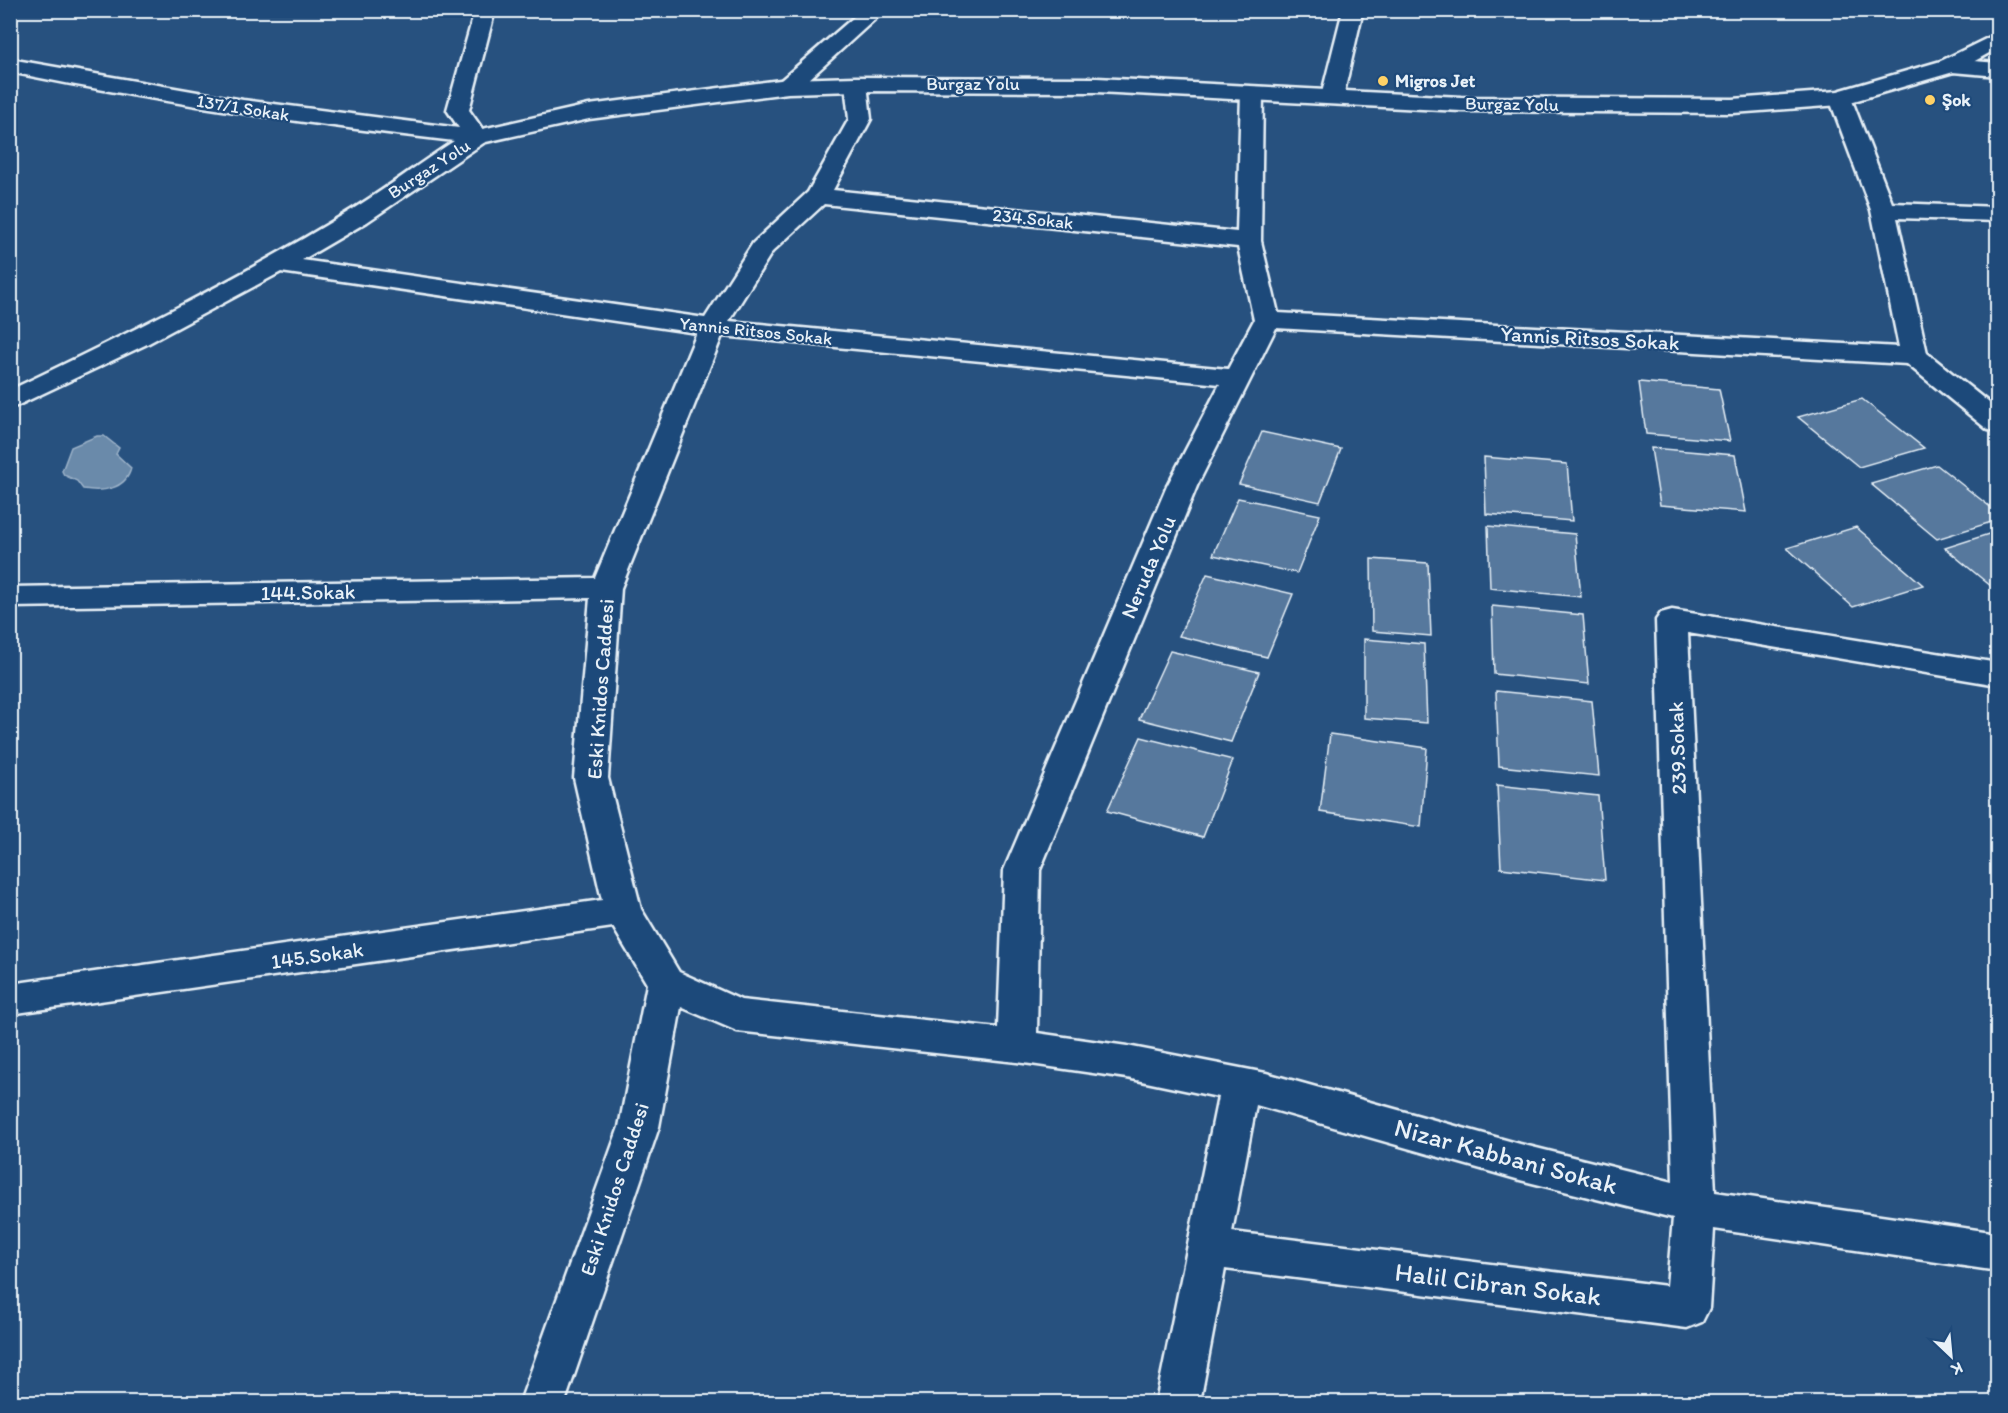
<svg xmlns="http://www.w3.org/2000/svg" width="2008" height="1413" font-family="Itim,sans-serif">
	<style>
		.water { fill: #6b8aaa; stroke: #9db3c9; stroke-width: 1.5 }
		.building { fill: #57789d; stroke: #e8f1f8; stroke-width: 1.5 }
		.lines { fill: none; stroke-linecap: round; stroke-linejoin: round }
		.minor-casing { stroke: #e8f1f8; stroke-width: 5 }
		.tertiary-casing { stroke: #e8f1f8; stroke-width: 5 }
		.minor { fill: #1f4a7a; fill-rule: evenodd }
		.tertiary { fill: #1f4a7a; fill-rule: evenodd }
		.poi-dot { fill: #ffd166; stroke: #1f4a7a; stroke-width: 2 }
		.labels { text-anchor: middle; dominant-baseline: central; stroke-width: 4.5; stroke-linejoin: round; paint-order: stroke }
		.far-poi-label { font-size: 18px; font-weight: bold; fill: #e8f1f8; stroke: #1f4a7a; text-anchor: start }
		.far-street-label { font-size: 18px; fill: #e8f1f8; stroke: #1f4a7a }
		.street-label { font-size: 21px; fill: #e8f1f8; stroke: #1f4a7a }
		.near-street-label { font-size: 26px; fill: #e8f1f8; stroke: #1f4a7a }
	</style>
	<rect width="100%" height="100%" fill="#27517f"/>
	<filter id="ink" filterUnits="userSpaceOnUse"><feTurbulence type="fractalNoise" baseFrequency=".0167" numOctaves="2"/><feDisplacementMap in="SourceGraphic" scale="12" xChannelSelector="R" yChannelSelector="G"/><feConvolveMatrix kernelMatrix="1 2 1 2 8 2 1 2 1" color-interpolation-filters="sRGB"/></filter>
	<g filter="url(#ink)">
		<!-- water -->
		<path class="water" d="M97,436H104L119,448L116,454L131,468C126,490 102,492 83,489L77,481L64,475L62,471L71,447Z"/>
		<!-- building -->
		<g class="building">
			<path d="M1639,382L1719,389L1730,441L1646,434Z"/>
			<path d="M1862,399L1924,448L1859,467L1798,417Z"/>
			<path d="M1262,432L1341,449L1320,502L1239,484Z"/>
			<path d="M1651,448L1735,455L1746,512L1660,505Z"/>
			<path d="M1484,457L1567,464L1572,521L1486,514Z"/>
			<path d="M1937,465L1998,513V520L1937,539L1871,484Z"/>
			<path d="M1238,498L1320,515L1297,573L1213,555Z"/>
			<path d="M1488,526L1575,534L1581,597L1490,588Z"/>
			<path d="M1856,527L1923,585L1853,607L1787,548Z"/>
			<path d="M1998,531V592L1945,548Z"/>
			<path d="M1371,559L1428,563L1431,636L1372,631Z"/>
			<path d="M1207,574L1293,594L1267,657L1179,636Z"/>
			<path d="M1492,606L1583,615L1589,684L1494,674Z"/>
			<path d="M1364,639L1424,644L1427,723L1364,718Z"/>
			<path d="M1170,651L1259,672L1231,742L1139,719Z"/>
			<path d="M1496,691L1592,701L1599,776L1499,766Z"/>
			<path d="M1330,734L1427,748L1421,827L1320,812Z"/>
			<path d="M1141,737L1233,760L1203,837L1107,811Z"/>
			<path d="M1497,785L1598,796L1605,880L1501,868Z"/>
		</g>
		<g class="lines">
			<defs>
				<g id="minor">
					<path d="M475,10H495L469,110L488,137L485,142L367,222L302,260L705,318L753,243L808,192L849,119L845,84L848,79H864L867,84L871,119L833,190L1237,232L1241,93L1244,88H1260L1263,93L1261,241L1278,313L1899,347L1871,210L1829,98L1832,93H1848L1851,98L1892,203L1998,207V221L1897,218L1927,353L1998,410V432L1988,430L1907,364L1276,328L1197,486L1040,870L1037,1033L1127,1046L1266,1073L1520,1144L1673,1182L1656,620L1661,613L1672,610L1998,663V685L1688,633L1715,1192L1998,1233V1271L1714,1229L1709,1308L1702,1322L1687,1328L1225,1269L1200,1402H1156L1218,1097L1127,1078L1017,1062L737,1031L681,1007L659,1127L565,1402H520L619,1127L647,984L613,927L10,1014V984L602,900L574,778L590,598L10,607V587L595,578L697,333L281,272L145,345L10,409V390C125,335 240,278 348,212C385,190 418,164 454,141C305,124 157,102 10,72V59L243,100L459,128L447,110ZM824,204L1238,247L1254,320L1228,369L729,321L772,252ZM722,336L1220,384L1167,486L1004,870L998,1028L741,1000L679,972L641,909L608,778L621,588ZM1256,1105L1520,1180L1673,1218L1667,1286L1232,1232Z"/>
					<path d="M862,10H885L796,91H780L777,86L780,81Z"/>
					<path d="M1343,10H1363L1343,97L1340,102H1324L1321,97Z"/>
					<path d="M1949,59L1998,63V76L1941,71L1938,66L1941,61Z"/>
				</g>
				<path id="tertiary" d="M1998,33V48L1957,71L1840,105L1733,113L1461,111L1097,92L856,91L788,93L589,119L477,144L469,142L466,137L469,132L589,105L788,79L856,77L1097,78L1461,97L1733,99L1838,91L1941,61Z"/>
			</defs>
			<!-- minor casing -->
			<use href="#minor" class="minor-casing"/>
			<!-- tertiary casing -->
			<use href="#tertiary" class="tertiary-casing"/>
			<!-- minor -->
			<use href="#minor" class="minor"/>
			<!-- tertiary -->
			<use href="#tertiary" class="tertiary"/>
		</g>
	</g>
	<!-- markers -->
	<g class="poi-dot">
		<circle cx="1383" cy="81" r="6"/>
		<circle cx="1930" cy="100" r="6"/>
	</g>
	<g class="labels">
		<!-- far-poi labels -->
		<g class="far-poi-label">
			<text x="1395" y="81">Migros Jet</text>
			<text x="1942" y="100">Şok</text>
		</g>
		<!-- far-street labels -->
		<g class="far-street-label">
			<text x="973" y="84">Burgaz Yolu</text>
			<text transform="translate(1512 104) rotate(1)">Burgaz Yolu</text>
			<text transform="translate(243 108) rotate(9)">137/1 Sokak</text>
			<text transform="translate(429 169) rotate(-33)">Burgaz Yolu</text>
			<text transform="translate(1033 219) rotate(6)">234.Sokak</text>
			<text transform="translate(756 331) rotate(6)">Yannis Ritsos Sokak</text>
		</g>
		<!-- street labels -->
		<g class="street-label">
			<text transform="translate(1590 338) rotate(3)">Yannis Ritsos Sokak</text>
			<text transform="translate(1148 567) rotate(-67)">Neruda Yolu</text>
			<text transform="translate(308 592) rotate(-1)">144.Sokak</text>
			<text transform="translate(600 689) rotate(-86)">Eski Knidos Caddesi</text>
			<text transform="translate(1677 748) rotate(-92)">239.Sokak</text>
			<text transform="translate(317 955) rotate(-8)">145.Sokak</text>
			<text transform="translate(614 1189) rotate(-72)">Eski Knidos Caddesi</text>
		</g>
		<!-- near-street labels -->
		<g class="near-street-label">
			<text transform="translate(1506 1156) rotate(15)">Nizar Kabbani Sokak</text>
			<text transform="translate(1498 1284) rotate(7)">Halil Cibran Sokak</text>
		</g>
	</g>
	<!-- margin -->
	<rect width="2008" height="1413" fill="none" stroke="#1f4a7a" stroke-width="36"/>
	<rect x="18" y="18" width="1972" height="1377" fill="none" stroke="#e8f1f8" stroke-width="2" filter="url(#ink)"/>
	<!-- north arrow -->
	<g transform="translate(1951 1356) rotate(154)" stroke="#1f4a7a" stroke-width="4.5" paint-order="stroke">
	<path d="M0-4.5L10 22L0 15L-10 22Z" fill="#e8f1f8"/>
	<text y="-9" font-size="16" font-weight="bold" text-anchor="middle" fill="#e8f1f8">K</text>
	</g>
</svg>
